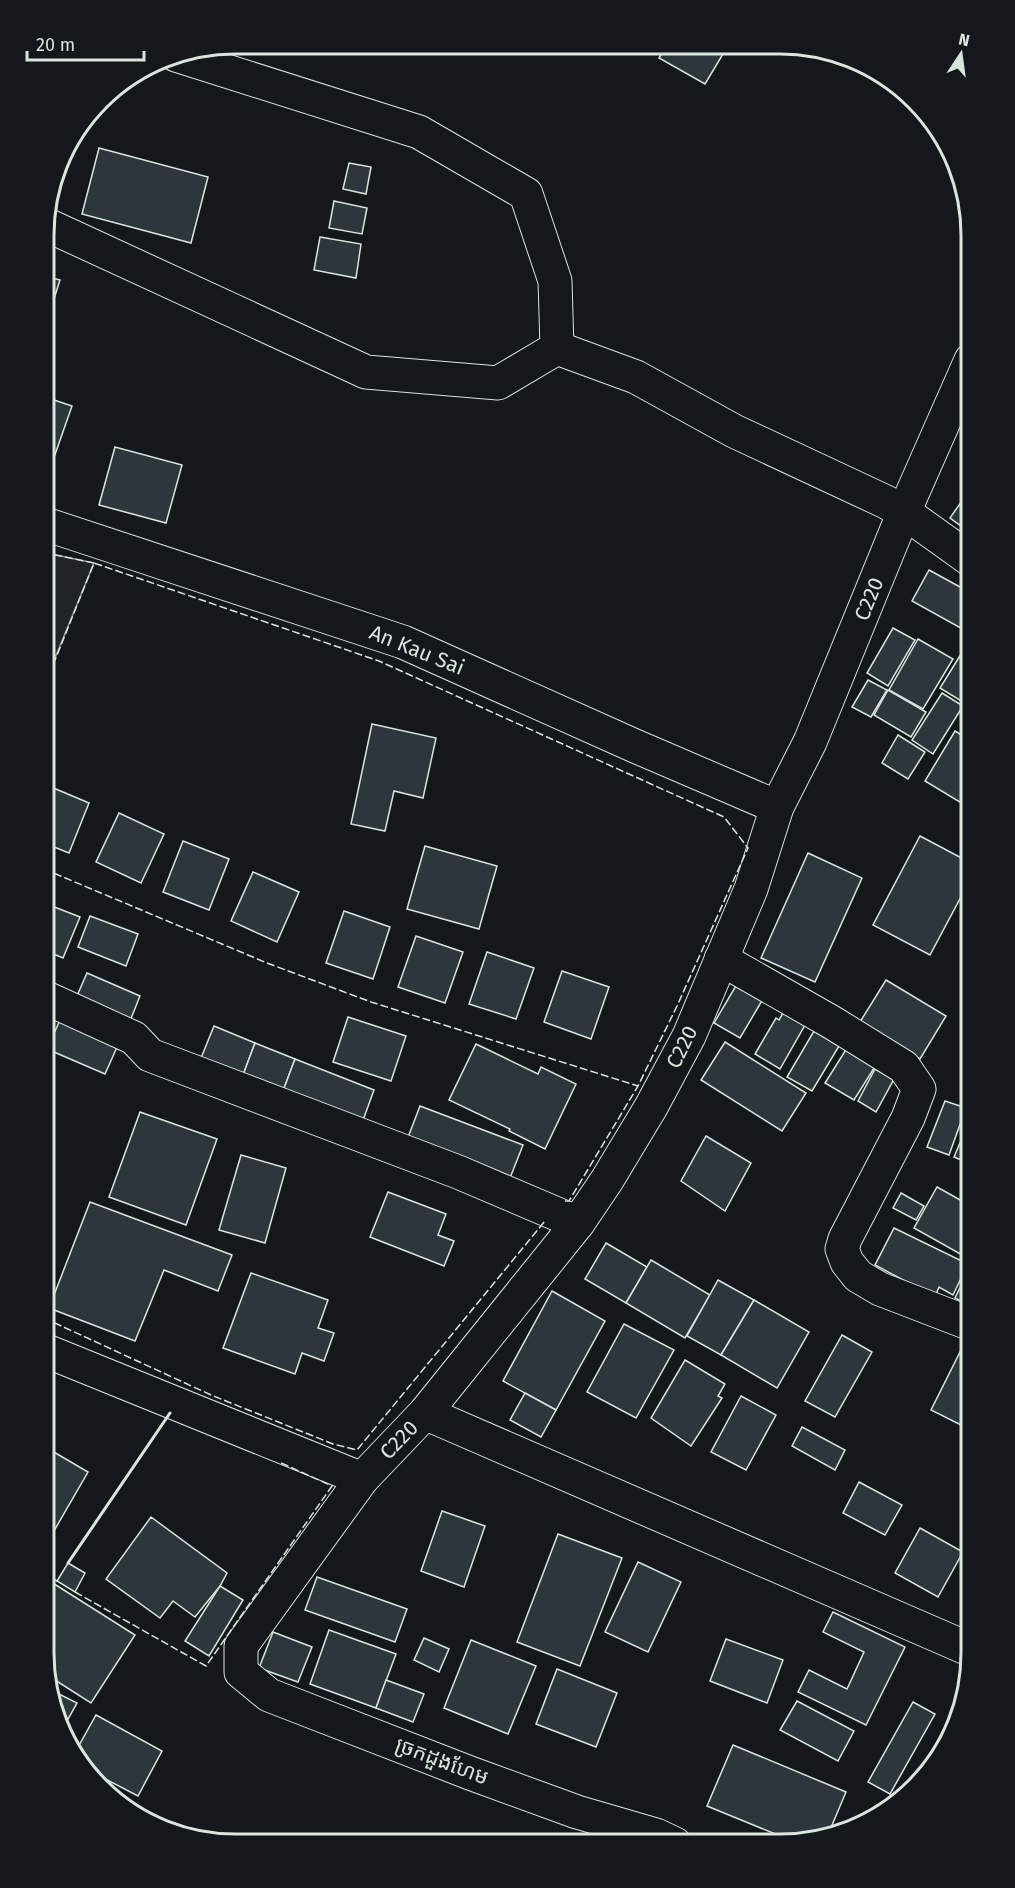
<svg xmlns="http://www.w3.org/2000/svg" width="1015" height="1888" font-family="'Fira Sans','Noto Sans Khmer',sans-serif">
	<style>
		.green { fill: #202428; stroke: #939e99; stroke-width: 1.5 }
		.building { fill: #2c363c; stroke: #d8e6dc; stroke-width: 1.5 }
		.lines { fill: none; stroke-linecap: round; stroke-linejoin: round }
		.minor-casing { stroke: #d8e6dc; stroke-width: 35 }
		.minor { stroke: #14181c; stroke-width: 33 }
		.fence { stroke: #d8e6dc; stroke-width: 1.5; stroke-dasharray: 8 3; stroke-linecap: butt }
		.wall { stroke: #d8e6dc; stroke-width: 3 }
		.labels { text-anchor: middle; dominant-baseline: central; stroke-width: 4.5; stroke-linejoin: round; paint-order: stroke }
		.street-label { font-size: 21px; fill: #d8e6dc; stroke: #14181c }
		.rim { fill: none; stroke: #d8e6dc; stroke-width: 3 }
	</style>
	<rect width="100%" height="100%" fill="#14181c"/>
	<!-- green -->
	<path class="green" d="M51,554L94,563L48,675L45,674V572Z"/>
	<!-- building -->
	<g class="building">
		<path d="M666,46H710L723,54L705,84L659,58Z"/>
		<path d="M99,148L208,177L191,243L82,214Z"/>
		<path d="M349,163L371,167L366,194L343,189Z"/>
		<path d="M334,201L367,208L362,234L329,228Z"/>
		<path d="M320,237L361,244L356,278L314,270Z"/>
		<path d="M45,276L60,280L47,321H45Z"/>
		<path d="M45,397L72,406L51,466L45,464Z"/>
		<path d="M115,447L182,465L166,523L99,505Z"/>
		<path d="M971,488V533L950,518Z"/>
		<path d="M929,570L971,593V622L966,631L912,601Z"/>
		<path d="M893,628L915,640L888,686L867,673Z"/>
		<path d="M971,638V707L940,688Z"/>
		<path d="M918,639L953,659L923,709L889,690Z"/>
		<path d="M868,680L887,690L871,717L852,707Z"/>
		<path d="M888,690L926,712L911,737L874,715Z"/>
		<path d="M942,693L963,706L933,754L912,740Z"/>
		<path d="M372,724L436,738L423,798L394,791L385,831L351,824Z"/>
		<path d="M955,731L971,741V801L968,807L925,781Z"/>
		<path d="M898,735L925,752L908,779L882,763Z"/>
		<path d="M44,784L89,803L69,853L44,843Z"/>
		<path d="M119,813L164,834L141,883L96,862Z"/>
		<path d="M920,836L971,863V878L930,955L873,925Z"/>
		<path d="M183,841L229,859L209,910L163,892Z"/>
		<path d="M425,846L497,866L479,929L407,909Z"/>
		<path d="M808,853L862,878L815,982L761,958Z"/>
		<path d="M253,872L299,892L277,942L231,921Z"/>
		<path d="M44,903L80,917L63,958L44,950Z"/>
		<path d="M344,911L390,927L373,979L326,963Z"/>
		<path d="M90,916L138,934L126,966L78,947Z"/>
		<path d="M416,936L463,952L445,1003L398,987Z"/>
		<path d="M487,952L534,968L516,1019L469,1004Z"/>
		<path d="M562,971L609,987L591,1039L544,1022Z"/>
		<path d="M87,973L140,996L130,1021L76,998Z"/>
		<path d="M886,980L946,1016L920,1059L860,1022Z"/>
		<path d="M737,984L763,999L740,1038L714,1023Z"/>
		<path d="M783,1013L805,1025L780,1069L755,1054L776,1018L779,1020Z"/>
		<path d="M348,1017L406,1036L391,1081L333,1062Z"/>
		<path d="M60,1020L118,1045L105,1074L47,1049Z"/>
		<path d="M214,1026L255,1043L243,1075L201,1058Z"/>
		<path d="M814,1031L839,1046L812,1091L787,1077Z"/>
		<path d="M725,1042L806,1093L782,1131L701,1080Z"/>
		<path d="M255,1043L295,1059L283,1091L243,1075Z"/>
		<path d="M476,1044L538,1074L541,1067L576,1084L545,1149L509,1131L510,1129L449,1100Z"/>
		<path d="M847,1048L876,1065L854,1100L825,1083Z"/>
		<path d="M295,1059L374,1090L362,1123L283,1091Z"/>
		<path d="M875,1069L894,1079L876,1112L858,1101Z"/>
		<path d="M945,1101L966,1108L949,1155L927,1147Z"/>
		<path d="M420,1106L523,1145L510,1178L407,1140Z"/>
		<path d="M140,1112L217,1139L186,1225L109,1197Z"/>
		<path d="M706,1136L751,1163L725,1211L681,1181Z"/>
		<path d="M963,1136L971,1139V1164L954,1157Z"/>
		<path d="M241,1155L286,1168L265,1243L219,1230Z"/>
		<path d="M937,1187L971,1206V1260L914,1228Z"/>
		<path d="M388,1192L446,1214L438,1235L454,1241L444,1266L370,1237Z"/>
		<path d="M901,1193L924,1206L916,1220L893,1208Z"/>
		<path d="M90,1202L232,1255L218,1291L164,1270L135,1341L49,1308Z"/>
		<path d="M894,1228L968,1264L953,1295L939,1287L935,1297L875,1265Z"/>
		<path d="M606,1243L647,1267L626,1303L585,1279Z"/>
		<path d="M651,1260L710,1295L685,1338L626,1303Z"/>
		<path d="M970,1267L971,1268V1306L955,1298Z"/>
		<path d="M251,1273L328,1300L318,1328L334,1333L324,1361L302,1353L295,1374L223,1348Z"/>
		<path d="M718,1280L754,1300L721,1355L687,1336Z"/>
		<path d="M552,1291L605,1321L556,1410L503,1381Z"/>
		<path d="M754,1300L809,1332L777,1388L721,1355Z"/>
		<path d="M624,1324L674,1350L636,1418L587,1392Z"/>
		<path d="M842,1335L872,1352L835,1417L805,1401Z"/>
		<path d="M962,1348L971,1353V1430L931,1410Z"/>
		<path d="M685,1360L725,1384L718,1396L722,1398L691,1446L651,1418Z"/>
		<path d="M525,1393L556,1410L541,1437L510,1420Z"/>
		<path d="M741,1396L776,1415L746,1470L711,1452Z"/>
		<path d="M802,1427L845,1450L835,1470L792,1446Z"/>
		<path d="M47,1448L88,1472L47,1543L44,1540V1453Z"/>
		<path d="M859,1482L902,1505L885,1535L843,1513Z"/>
		<path d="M442,1511L485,1526L464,1587L421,1571Z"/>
		<path d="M151,1517L227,1573L220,1586L195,1617L173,1601L160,1618L106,1579Z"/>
		<path d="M920,1528L963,1552L938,1597L895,1573Z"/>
		<path d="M558,1534L622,1558L580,1666L517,1642Z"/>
		<path d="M638,1562L681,1582L648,1652L605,1632Z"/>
		<path d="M68,1563L85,1573L75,1592L57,1581Z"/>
		<path d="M317,1577L407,1609L395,1642L305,1610Z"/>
		<path d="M48,1580L135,1635L91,1703L47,1675L44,1652L54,1636L44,1629V1587Z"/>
		<path d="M220,1586L243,1600L209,1656L185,1641Z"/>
		<path d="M833,1612L905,1647L866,1725L798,1692L809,1670L847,1689L864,1652L823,1632Z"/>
		<path d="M329,1630L396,1654L376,1708L310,1684Z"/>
		<path d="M273,1632L312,1647L298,1682L259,1668Z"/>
		<path d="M424,1638L449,1649L439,1672L414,1660Z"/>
		<path d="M726,1639L783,1660L767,1703L710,1681Z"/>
		<path d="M471,1640L536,1666L508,1734L444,1708Z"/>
		<path d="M557,1669L617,1693L596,1747L536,1724Z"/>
		<path d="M386,1680L424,1694L413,1722L376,1708Z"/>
		<path d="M49,1689L77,1703L63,1728L54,1714Z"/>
		<path d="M797,1701L854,1731L838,1761L780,1730Z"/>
		<path d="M913,1702L935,1714L890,1794L868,1782Z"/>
		<path d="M96,1715L162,1751L138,1796L92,1772L77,1749Z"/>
		<path d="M733,1745L846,1792L827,1837L795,1842L707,1806Z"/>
		<path d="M125,1807L168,1828L167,1830L151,1825Z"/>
	</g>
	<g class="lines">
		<defs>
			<g id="minor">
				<path d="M176,55L419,132L526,194L555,281L557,348"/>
				<path d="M45,224L366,372L498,383L557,348L636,377L734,431L886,502L904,512L971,560"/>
				<path d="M45,524L403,642L635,746L777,807"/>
				<path d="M721,959L833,1023L904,1067L919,1089L908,1118L845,1239L842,1249L847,1262L858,1276L880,1289L971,1324"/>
				<path d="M44,997L134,1038L150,1055L458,1172L578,1223"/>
				<path d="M44,1350L362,1479"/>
				<path d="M425,1413L971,1650"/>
				<path d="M675,1844L656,1835L577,1812L470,1773L269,1695L241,1672V1646L362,1479L425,1413L578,1223L607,1180L651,1107L689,1036L751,889L777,807L810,742L904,512L971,360"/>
			</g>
		</defs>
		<!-- minor casing -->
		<use href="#minor" class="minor-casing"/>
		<!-- minor -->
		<use href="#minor" class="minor"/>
		<!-- fence -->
		<g class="fence">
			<path d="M45,572L51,554L94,563"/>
			<path d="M45,685L94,563L379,661L724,817L748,848L677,1006L638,1086L569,1201H565"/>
			<path d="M44,869L267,963L371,1002L638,1086"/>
			<path d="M44,1318L211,1395L333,1444L357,1450L545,1221"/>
			<path d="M44,1574L57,1581"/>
			<path d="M75,1592L206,1666L332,1486L279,1462"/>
		</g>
		<!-- wall -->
		<path class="wall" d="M68,1563L170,1413"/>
	</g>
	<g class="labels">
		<!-- street labels -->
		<g class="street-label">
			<text transform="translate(869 599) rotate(-68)">C220</text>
			<text transform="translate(417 650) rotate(22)">An Kau Sai</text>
			<text transform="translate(682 1047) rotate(-64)">C220</text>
			<text transform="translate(399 1440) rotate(-46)">C220</text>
			<text transform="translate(442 1761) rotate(21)">ច្រកដួងហែម</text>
		</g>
	</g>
	<!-- crop -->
	<path d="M0 0H1015V1888H0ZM235 54H780A181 181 0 0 1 961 235V1653A181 181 0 0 1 780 1834H235A181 181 0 0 1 54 1653V235A181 181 0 0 1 235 54Z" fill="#14181c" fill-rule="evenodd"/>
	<path class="rim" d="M235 54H780A181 181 0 0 1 961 235V1653A181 181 0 0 1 780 1834H235A181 181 0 0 1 54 1653V235A181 181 0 0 1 235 54Z"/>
	<!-- north arrow -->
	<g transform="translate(961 54) rotate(13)" stroke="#14181c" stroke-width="4.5" paint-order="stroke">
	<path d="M0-4.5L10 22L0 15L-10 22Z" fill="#d8e6dc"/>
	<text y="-9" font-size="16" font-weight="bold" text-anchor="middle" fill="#d8e6dc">N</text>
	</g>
	<!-- scale -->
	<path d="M27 51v9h117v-9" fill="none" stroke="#d8e6dc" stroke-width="3"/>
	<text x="36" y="51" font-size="18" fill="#d8e6dc" stroke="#14181c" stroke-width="4.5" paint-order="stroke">20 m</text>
</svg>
